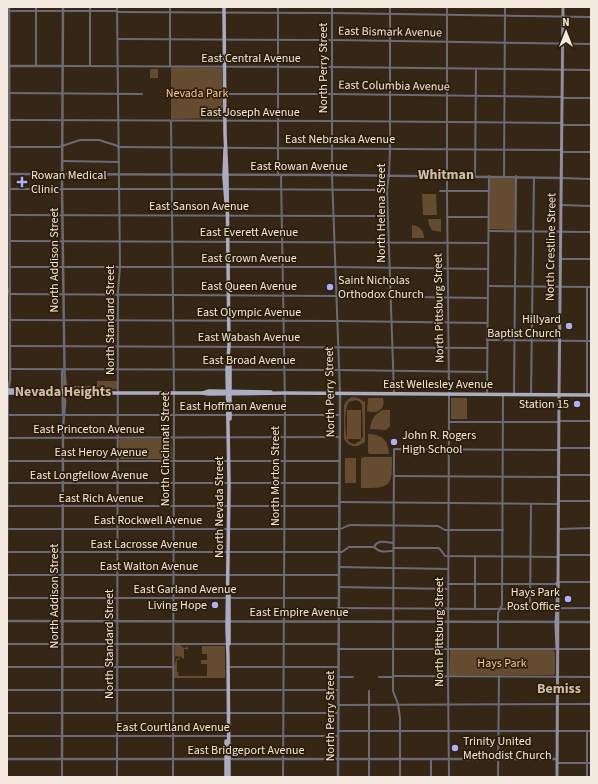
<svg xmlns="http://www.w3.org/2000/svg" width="598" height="784" font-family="'Source Sans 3',sans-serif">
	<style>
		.green { fill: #654c31; fill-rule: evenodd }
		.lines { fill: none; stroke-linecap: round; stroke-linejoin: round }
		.minor { stroke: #6a6b76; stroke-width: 2 }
		.tertiary { stroke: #6a6b76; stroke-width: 2.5 }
		.secondary { stroke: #8e90a1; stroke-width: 3 }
		.primary { stroke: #aaacc2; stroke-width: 3.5 }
		.poi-dot { fill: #acaffb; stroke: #2c1d0b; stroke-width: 1.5 }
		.labels { text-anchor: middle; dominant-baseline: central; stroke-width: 3.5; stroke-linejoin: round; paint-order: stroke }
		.street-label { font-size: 12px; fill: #f4e9de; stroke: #2c1d0b }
		.park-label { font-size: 12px; fill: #f7c998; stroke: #2c1d0b }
		.poi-label { font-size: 12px; fill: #f4e9de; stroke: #2c1d0b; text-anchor: start }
		.quarter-label { font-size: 14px; font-weight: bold; fill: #d2bea9; stroke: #2c1d0b }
	</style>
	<rect width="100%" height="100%" fill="#362615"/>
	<!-- green -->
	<g class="green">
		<path d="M173,67L222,68L223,118L171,119V68Z"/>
		<rect x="150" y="69" width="8" height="9"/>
		<path d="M491,178L515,179V230L489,229L490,179Z"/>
		<path d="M422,194H436L437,215H423Z"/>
		<path d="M428,219H441V232L432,230L429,225Z"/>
		<path d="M412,225C420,226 424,231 424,238H412Z"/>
		<path d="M66,375L68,386H97V381H117V389L103,390L68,389L66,387Z"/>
		<path d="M352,397L358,398L365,402V442L358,446H352L348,444L344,439V405L347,400ZM356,400L360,402L362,405L363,436L360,441L354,444L349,442C344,435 344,408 349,402Z"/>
		<path d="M369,398H383C386,409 377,415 367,411L368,399Z"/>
		<rect x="451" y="398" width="16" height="21"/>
		<rect x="347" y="410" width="14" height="29"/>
		<path d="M382,410H390V426L386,430L370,429C371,420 374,415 382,410Z"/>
		<path d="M368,434C382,434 388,440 389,454H369L368,452Z"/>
		<path d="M121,439H171L172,459H120L119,440Z"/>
		<path d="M363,457H392C392,487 391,488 361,488V459Z"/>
		<rect x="345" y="458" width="11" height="25"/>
		<path d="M175,645H180L184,648L188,647V651L187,649H184V659L182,658L181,656L180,657L175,656Z"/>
		<path d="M202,646H225V678H174V666L177,658L181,659L177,660V672H178L179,676H207V664H201V660H207V654H202Z"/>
		<path d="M450,650H553L555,652V674L554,675H449Z"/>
	</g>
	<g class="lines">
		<!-- minor -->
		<g class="minor">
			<path d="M36,7V66"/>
			<path d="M117,7L120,267L118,291L117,777"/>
			<path d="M170,7V66"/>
			<path d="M278,7V175"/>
			<path d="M332,7V175L340,393"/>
			<path d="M390,7V149L389,175L387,190L394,394"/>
			<path d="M447,7V192L449,394L448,677L449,777"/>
			<path d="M7,11H117"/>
			<path d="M117,12L332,13L591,17"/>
			<path d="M118,39L332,40L591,44"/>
			<path d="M63,66L332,67L591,70"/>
			<path d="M90,66V7"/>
			<path d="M9,93L142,94"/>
			<path d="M225,94H332L562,97"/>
			<path d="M562,98H591"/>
			<path d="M9,120L332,121L562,123"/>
			<path d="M171,121L174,393L173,777"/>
			<path d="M562,125H591"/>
			<path d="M9,147H59L80,140H99L118,146"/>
			<path d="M118,147L561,150"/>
			<path d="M561,152H591"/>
			<path d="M63,161L119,162"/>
			<path d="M281,175L285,404L283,777"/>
			<path d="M475,176L476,69"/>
			<path d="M504,176L505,7"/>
			<path d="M561,178L591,179"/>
			<path d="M10,189H225"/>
			<path d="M227,189L387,190"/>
			<path d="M440,191H489"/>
			<path d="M561,205L591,206"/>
			<path d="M10,215L388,216"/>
			<path d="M447,217H488"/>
			<path d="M489,231L591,232"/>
			<path d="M10,241L488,243"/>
			<path d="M560,259H591"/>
			<path d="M10,267H335L488,269"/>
			<path d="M488,286L591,287"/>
			<path d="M10,294L336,296L487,298"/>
			<path d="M10,320L337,321L487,323"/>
			<path d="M487,340L591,341"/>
			<path d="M10,346L487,348"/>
			<path d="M10,369L339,370L487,372"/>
			<path d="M487,393L489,176"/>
			<path d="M514,394L516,176"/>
			<path d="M531,394L534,177"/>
			<path d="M587,394V287"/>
			<path d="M7,415H340"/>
			<path d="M559,421H591"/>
			<path d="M449,422H559"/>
			<path d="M7,438L339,437"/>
			<path d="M559,448H591"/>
			<path d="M7,461H339"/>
			<path d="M559,475H591"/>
			<path d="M394,476L558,477"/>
			<path d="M7,483H339"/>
			<path d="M559,501H591"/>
			<path d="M339,502L558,504"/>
			<path d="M7,506H339"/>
			<path d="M7,529H339C344,529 346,525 351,525L438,526L445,530H503"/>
			<path d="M559,529L591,528"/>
			<path d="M374,547C378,539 386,542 393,543"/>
			<path d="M393,548H438L440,549L445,556L558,557"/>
			<path d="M7,552H342L349,547H374C381,554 385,551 393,551"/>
			<path d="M558,555H591"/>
			<path d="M475,556V609"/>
			<path d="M339,567L448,569"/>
			<path d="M7,575H339"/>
			<path d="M448,584H555L558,582H591"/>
			<path d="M339,587L448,589"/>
			<path d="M7,598H338"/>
			<path d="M7,600L8,393"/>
			<path d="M338,608L489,609L591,608"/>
			<path d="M530,609L531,504"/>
			<path d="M7,644H338"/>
			<path d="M338,649H591"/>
			<path d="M498,649V613L502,605L503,395"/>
			<path d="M7,667H173"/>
			<path d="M228,667H338"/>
			<path d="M393,676L591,677"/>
			<path d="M338,677H353"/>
			<path d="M379,677H393"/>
			<path d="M7,690H338"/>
			<path d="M338,705L591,704"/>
			<path d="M7,713H338"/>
			<path d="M339,731H591"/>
			<path d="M7,736H338"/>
			<path d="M557,763H591"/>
			<path d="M62,777V759"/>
			<path d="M369,777V691"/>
			<path d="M400,777V718L398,704L393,691V676L394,449L559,450"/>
			<path d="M431,777V759"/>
			<path d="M498,777L499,676"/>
			<path d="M587,777V731"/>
		</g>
		<!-- tertiary -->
		<g class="tertiary">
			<path d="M7,66H63"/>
			<path d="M7,174L332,175L561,178"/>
			<path d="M7,288L10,295"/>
			<path d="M8,390L10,380L9,7"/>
			<path d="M63,414L62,373L63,370"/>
			<path d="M7,621L591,622"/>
			<path d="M7,759H557"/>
			<path d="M62,759L63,426L65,404L62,189L63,7"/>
			<path d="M338,777L340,394"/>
		</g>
		<!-- secondary -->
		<g class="secondary">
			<path d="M557,649L556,625L558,583"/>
			<path d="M557,777L559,395L563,7"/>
		</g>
		<!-- primary -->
		<g class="primary">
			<path d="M224,7L225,134L227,177L229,346L227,369L229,484L227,628L228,656L229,777"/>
			<path d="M225,149L224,177L226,202"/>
			<path d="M230,364V419"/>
			<path d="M7,390L91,391"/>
			<path d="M7,393H202L208,394L285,393L591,395"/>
			<path d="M203,393L209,391L271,392"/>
			<path d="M229,644V594"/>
			<path d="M226,777V741"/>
		</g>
	</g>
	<!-- markers -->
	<g class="poi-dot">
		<path d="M20 176h4v4h4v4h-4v4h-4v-4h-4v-4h4z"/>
		<circle cx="330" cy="287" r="4"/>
		<circle cx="569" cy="326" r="4"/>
		<circle cx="577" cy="404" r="4"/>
		<circle cx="394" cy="442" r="4"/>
		<circle cx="568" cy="599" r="4"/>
		<circle cx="215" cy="605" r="4"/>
		<circle cx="455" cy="748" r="4"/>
	</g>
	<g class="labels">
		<!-- street labels -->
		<g class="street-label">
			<text transform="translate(390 32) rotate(1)">East Bismark Avenue</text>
			<text x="251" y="58">East Central Avenue</text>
			<text transform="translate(323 68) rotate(-90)">North Perry Street</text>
			<text transform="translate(394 86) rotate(1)">East Columbia Avenue</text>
			<text x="250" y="112">East Joseph Avenue</text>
			<text x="340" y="139">East Nebraska Avenue</text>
			<text x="299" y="166">East Rowan Avenue</text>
			<text x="199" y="206">East Sanson Avenue</text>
			<text transform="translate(381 213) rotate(-90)">North Helena Street</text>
			<text x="249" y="232">East Everett Avenue</text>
			<text transform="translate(551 247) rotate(-89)">North Crestline Street</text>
			<text x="249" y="258">East Crown Avenue</text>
			<text transform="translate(54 260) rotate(-90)">North Addison Street</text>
			<text x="249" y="286">East Queen Avenue</text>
			<text transform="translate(439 308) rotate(-91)">North Pittsburg Street</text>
			<text x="249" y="312">East Olympic Avenue</text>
			<text transform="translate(110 320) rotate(-90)">North Standard Street</text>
			<text x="249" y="337">East Wabash Avenue</text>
			<text x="249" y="360">East Broad Avenue</text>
			<text x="438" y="384">East Wellesley Avenue</text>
			<text transform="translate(330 392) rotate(-91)">North Perry Street</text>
			<text x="233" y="406">East Hoffman Avenue</text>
			<text x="89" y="429">East Princeton Avenue</text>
			<text transform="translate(165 449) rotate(-90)">North Cincinnati Street</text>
			<text x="101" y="452">East Heroy Avenue</text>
			<text x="89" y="475">East Longfellow Avenue</text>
			<text transform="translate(275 476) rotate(-90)">North Morton Street</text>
			<text x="101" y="498">East Rich Avenue</text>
			<text transform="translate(219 507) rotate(-90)">North Nevada Street</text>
			<text x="148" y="520">East Rockwell Avenue</text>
			<text x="144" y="544">East Lacrosse Avenue</text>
			<text x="149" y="566">East Walton Avenue</text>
			<text x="185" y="589">East Garland Avenue</text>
			<text transform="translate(54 596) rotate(-90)">North Addison Street</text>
			<text x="299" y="612">East Empire Avenue</text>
			<text transform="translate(439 632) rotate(-90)">North Pittsburg Street</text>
			<text transform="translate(109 644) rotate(-90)">North Standard Street</text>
			<text transform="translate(330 716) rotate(-90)">North Perry Street</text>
			<text x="173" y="727">East Courtland Avenue</text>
			<text x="246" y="750">East Bridgeport Avenue</text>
		</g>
		<!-- park labels -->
		<g class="park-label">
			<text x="197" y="93">Nevada Park</text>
			<text x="502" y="663">Hays Park</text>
		</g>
		<!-- poi labels -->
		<g class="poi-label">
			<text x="31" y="175">Rowan Medical<tspan x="31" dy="14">Clinic</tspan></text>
			<text x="338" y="280">Saint Nicholas<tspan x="338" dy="14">Orthodox Church</tspan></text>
			<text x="561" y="319" text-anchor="end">Hillyard<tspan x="561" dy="14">Baptist Church</tspan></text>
			<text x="569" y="404" text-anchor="end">Station 15</text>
			<text x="402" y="435">John R. Rogers<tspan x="402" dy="14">High School</tspan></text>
			<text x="560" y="592" text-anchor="end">Hays Park<tspan x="560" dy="14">Post Office</tspan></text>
			<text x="207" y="605" text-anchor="end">Living Hope</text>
			<text x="463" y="741">Trinity United<tspan x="463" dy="14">Methodist Church</tspan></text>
		</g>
		<!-- quarter labels -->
		<g class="quarter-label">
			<text x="446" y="175">Whitman</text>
			<text x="63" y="392">Nevada Heights</text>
			<text x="559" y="689">Bemiss</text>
		</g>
	</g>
	<!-- border -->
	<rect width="598" height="784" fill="none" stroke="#f4e9de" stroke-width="16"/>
	<!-- north arrow -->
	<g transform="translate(566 32)" stroke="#2c1d0b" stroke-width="3" paint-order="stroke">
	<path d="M0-3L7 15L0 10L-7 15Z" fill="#f4e9de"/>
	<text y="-6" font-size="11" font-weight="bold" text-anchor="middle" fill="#f4e9de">N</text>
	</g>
</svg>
